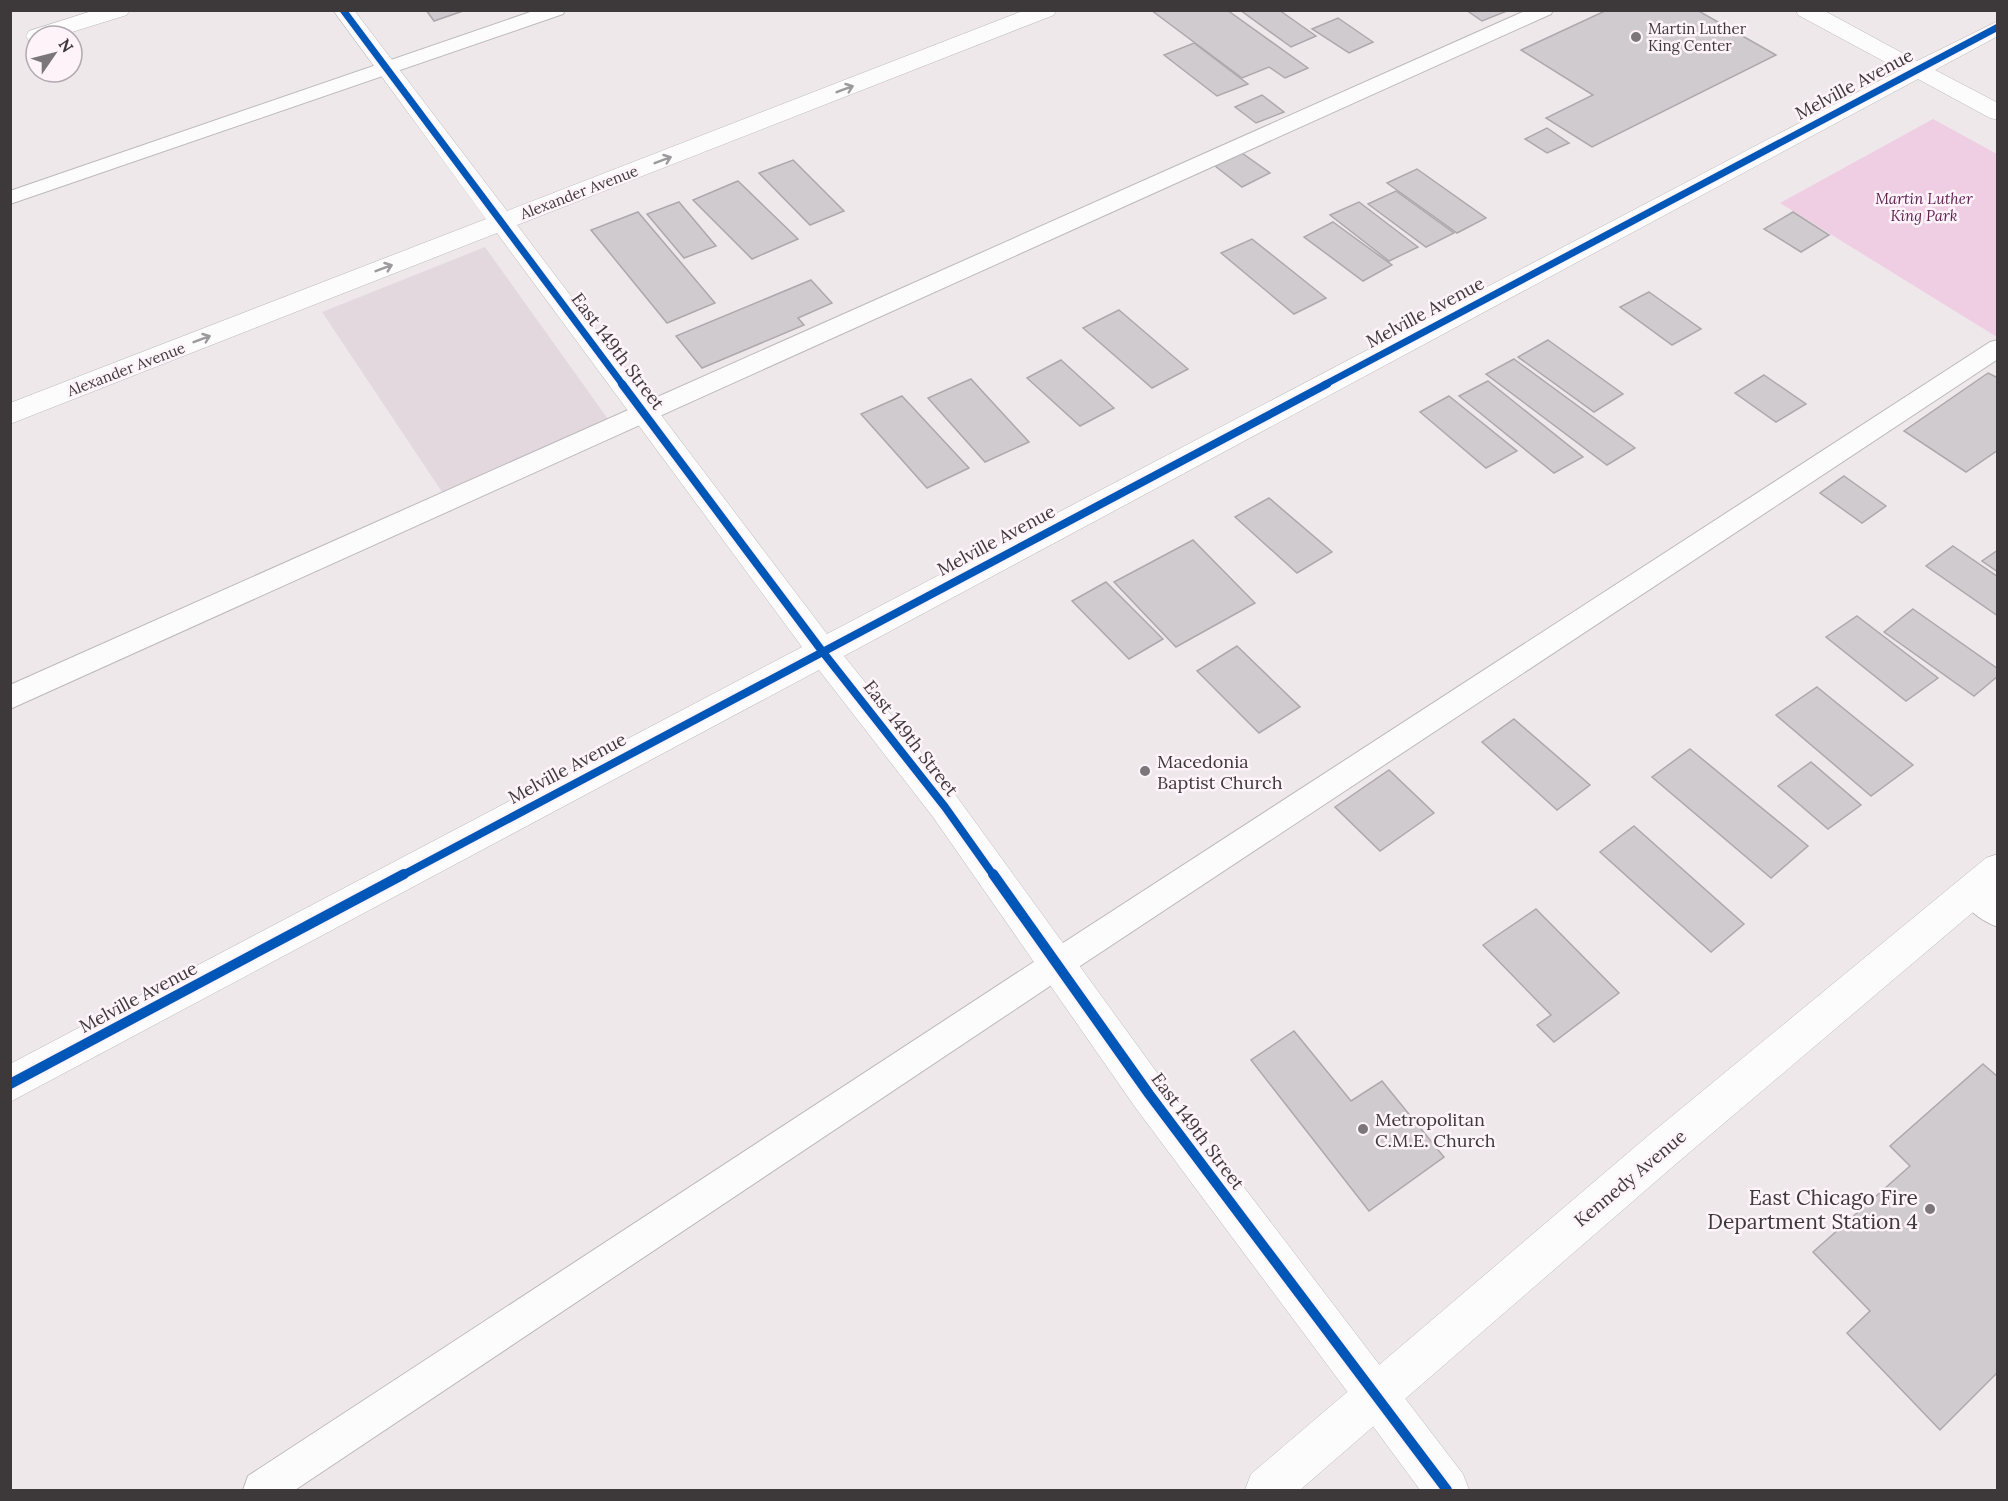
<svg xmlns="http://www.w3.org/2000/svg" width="2008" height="1501" font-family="Lora,serif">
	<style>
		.built { fill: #e4d8df }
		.green { fill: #efcee4 }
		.building { fill: #d0cbce; stroke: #ada8ab; stroke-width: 1.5 }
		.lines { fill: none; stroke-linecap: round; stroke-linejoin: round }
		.service-casing { stroke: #bcb8ba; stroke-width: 2 }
		.minor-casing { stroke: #bcb8ba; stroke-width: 1 }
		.tertiary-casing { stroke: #bcb8ba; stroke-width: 1 }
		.secondary-casing { stroke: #bcb8ba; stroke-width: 1 }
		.service { fill: #fcfcfc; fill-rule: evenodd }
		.minor { fill: #fcfcfc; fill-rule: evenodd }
		.tertiary { fill: #fcfcfc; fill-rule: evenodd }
		.secondary { fill: #fcfcfc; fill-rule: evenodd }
		.cycleway-far2-casing { stroke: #fdf3f9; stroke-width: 10 }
		.cycleway-far1-casing { stroke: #fdf3f9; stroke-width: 12 }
		.cycleway-casing { stroke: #fdf3f9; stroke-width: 14 }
		.cycleway-far2 { stroke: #0057b8; stroke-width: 7 }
		.cycleway-far1 { stroke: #0057b8; stroke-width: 8 }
		.cycleway { stroke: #0057b8; stroke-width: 10 }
		.oneway { stroke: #9c9a9c }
		.poi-dot { fill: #7b7679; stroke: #fdf3f9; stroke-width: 2 }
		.labels { text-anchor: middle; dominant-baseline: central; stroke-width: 5; stroke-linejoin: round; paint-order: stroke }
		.far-poi-label { font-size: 15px; fill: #3d393b; stroke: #fdf3f9; text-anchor: start }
		.far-street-label { font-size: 15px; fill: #3d393b; stroke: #fdf3f9 }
		.far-park-label { font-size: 15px; font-style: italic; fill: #611e51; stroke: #fdf3f9 }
		.street-label { font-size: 18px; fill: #3d393b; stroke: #fdf3f9 }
		.poi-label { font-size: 18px; fill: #3d393b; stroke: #fdf3f9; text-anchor: start }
		.near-poi-label { font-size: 21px; fill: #3d393b; stroke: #fdf3f9; text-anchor: end }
	</style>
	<rect width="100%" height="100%" fill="#eee8eb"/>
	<!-- built -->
	<path class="built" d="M485,247L613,426L448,501L322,312Z"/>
	<!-- green -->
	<path class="green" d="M1933,119L1997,154V337L1780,203Z"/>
	<!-- building -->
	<g class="building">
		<path d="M426,10H466L434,21Z"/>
		<path d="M1151,10H1227L1308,68L1285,78L1269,67L1242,78Z"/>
		<path d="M1240,10H1279L1316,36L1291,47Z"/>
		<path d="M1466,10H1506L1507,11L1482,21Z"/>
		<path d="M1607,10H1697L1776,55L1592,147L1546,118L1593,95L1521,50Z"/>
		<path d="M1338,18L1373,42L1349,53L1312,29Z"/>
		<path d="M1194,43L1248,84L1217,96L1164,55Z"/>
		<path d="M1262,95L1284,112L1256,123L1235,107Z"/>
		<path d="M1547,128L1569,143L1547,153L1525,139Z"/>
		<path d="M1242,153L1270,173L1242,187L1215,166Z"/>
		<path d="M793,160L844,211L810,225L759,173Z"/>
		<path d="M1417,169L1486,218L1457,233L1387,183Z"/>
		<path d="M738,181L798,239L752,259L693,200Z"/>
		<path d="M1396,191L1454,233L1426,247L1368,204Z"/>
		<path d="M679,202L716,246L684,258L647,214Z"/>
		<path d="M1359,202L1418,247L1389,261L1330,215Z"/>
		<path d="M638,212L715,303L667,323L591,230Z"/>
		<path d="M1793,212L1829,235L1801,252L1764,229Z"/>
		<path d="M1333,222L1392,265L1363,281L1304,237Z"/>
		<path d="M1252,239L1326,298L1294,314L1221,253Z"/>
		<path d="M811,280L832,303L798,318L804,325L702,368L676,336Z"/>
		<path d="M1649,292L1701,329L1672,345L1620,307Z"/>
		<path d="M1119,310L1188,369L1152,388L1083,328Z"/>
		<path d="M1548,340L1623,394L1594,412L1518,357Z"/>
		<path d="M1514,359L1635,448L1607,465L1486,374Z"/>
		<path d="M1061,360L1114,408L1080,426L1027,378Z"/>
		<path d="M1988,373L1998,378V450L1966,472L1904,431Z"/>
		<path d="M1764,375L1806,404L1776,422L1735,393Z"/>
		<path d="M971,379L1029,442L985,462L928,398Z"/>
		<path d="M1488,381L1583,457L1554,473L1459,396Z"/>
		<path d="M902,396L969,468L927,488L861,414Z"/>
		<path d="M1449,396L1517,451L1486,468L1420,412Z"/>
		<path d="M1844,476L1886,506L1862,523L1820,493Z"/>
		<path d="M1269,498L1332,552L1297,573L1235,517Z"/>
		<path d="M1193,540L1255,603L1176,647L1114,582Z"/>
		<path d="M1953,546L1998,577V616L1926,566Z"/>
		<path d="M1998,550V572L1982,561Z"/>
		<path d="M1106,582L1163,639L1129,659L1072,601Z"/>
		<path d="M1913,609L1998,669V676L1974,696L1884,632Z"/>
		<path d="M1857,616L1938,678L1906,701L1826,637Z"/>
		<path d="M1237,646L1300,707L1259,733L1197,671Z"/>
		<path d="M1817,687L1913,765L1871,796L1776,715Z"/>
		<path d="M1514,719L1590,785L1557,810L1482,742Z"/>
		<path d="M1690,749L1808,846L1771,878L1652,777Z"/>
		<path d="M1811,762L1861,805L1828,829L1778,786Z"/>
		<path d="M1389,770L1434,813L1380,851L1335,807Z"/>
		<path d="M1634,826L1744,924L1711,952L1600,852Z"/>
		<path d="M1536,909L1619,993L1554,1042L1537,1025L1551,1015L1483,945Z"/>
		<path d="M1294,1031L1351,1101L1382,1081L1444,1157L1369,1211L1251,1060Z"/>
		<path d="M1983,1064L1998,1077V1372L1940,1430L1847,1333L1870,1311L1813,1252L1910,1166L1890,1146Z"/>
	</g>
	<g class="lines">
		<defs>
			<g id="service">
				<path d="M536,10H565L563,14L10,204V191Z"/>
				<path d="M1527,10H1553L1551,14L10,709V685Z"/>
				<path d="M1998,340V359L1068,974L295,1490H243L248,1476L1046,954L1990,342Z"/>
				<path d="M1971,878L1982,882L1998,895V927C1981,921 1963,907 1956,891L1960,882Z"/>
			</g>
			<g id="minor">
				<path d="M95,10H129L127,15L59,36H36V42L29,41L26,36L29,31Z"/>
				<path d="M333,10H354L507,211L1025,10H1056L1054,15L517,225L827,634L1900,70L1798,15L1796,10H1823L1917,61L1998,21V36L1935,70L1998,103V120L1990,118L1918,79L844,656L957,797L1163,1081L1391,1380L1397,1395L1391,1410L1376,1416L1361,1410L1135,1107L933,817L819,670L10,1102V1064L802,647L497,233L10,424V403L486,219Z"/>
			</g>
			<path id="tertiary" d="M1376,1374L1391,1380L1463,1474L1469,1490H1420L1361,1410L1355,1395L1361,1380Z"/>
			<path id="secondary" d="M1998,854V891L1677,1163L1300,1490H1245L1251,1474L1649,1135L1986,858Z"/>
		</defs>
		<!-- service casing -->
		<use href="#service" class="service-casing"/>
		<!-- minor casing -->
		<use href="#minor" class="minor-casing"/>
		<!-- tertiary casing -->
		<use href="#tertiary" class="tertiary-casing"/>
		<!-- secondary casing -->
		<use href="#secondary" class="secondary-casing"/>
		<!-- service -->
		<use href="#service" class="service"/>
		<!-- minor -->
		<use href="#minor" class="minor"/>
		<!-- tertiary -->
		<use href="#tertiary" class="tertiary"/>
		<!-- secondary -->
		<use href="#secondary" class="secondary"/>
		<defs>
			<g id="cycleway-far2">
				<path d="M343,10L623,385"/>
				<path d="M1324,385L1998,27"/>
			</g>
			<g id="cycleway-far1">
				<path d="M622,384L822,651L945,807L994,876"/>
				<path d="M401,876L1327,384"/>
			</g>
			<g id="cycleway">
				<path d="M993,874L1149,1094L1447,1490"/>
				<path d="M10,1084L404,874"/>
			</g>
		</defs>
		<!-- cycleway-far2 casing -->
		<use href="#cycleway-far2" class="cycleway-far2-casing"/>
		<!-- cycleway-far1 casing -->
		<use href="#cycleway-far1" class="cycleway-far1-casing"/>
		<!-- cycleway casing -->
		<use href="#cycleway" class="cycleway-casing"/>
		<!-- cycleway-far2 -->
		<use href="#cycleway-far2" class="cycleway-far2"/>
		<!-- cycleway-far1 -->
		<use href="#cycleway-far1" class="cycleway-far1"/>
		<!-- cycleway -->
		<use href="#cycleway" class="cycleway"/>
	</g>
	<!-- one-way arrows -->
	<defs><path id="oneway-shaft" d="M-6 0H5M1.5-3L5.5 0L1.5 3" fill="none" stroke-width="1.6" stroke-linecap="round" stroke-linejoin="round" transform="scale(1.5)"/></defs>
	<g class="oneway">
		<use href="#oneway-shaft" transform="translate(845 89) rotate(-21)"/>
		<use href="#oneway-shaft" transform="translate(663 160) rotate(-21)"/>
		<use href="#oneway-shaft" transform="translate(384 268) rotate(-21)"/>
		<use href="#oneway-shaft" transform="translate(202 339) rotate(-21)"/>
	</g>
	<!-- markers -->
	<g class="poi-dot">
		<circle cx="1636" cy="37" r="6"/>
		<circle cx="1145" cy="771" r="6"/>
		<circle cx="1363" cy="1129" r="6"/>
		<circle cx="1930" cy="1209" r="6"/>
	</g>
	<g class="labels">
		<!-- far-poi labels -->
		<g class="far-poi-label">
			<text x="1648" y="28">Martin Luther<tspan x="1648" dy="17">King Center</tspan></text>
		</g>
		<!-- far-street labels -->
		<g class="far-street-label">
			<text transform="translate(579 192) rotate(-21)">Alexander Avenue</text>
			<text transform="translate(126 369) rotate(-21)">Alexander Avenue</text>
		</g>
		<!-- far-park labels -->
		<g class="far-park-label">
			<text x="1924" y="198">Martin Luther<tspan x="1924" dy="17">King Park</tspan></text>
		</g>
		<!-- street labels -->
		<g class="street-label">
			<text transform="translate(1854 84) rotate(-28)">Melville Avenue</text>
			<text transform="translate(1425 312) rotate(-28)">Melville Avenue</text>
			<text transform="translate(618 351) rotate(53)">East 149th Street</text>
			<text transform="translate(996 540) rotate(-28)">Melville Avenue</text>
			<text transform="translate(911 738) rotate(52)">East 149th Street</text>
			<text transform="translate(567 768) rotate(-28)">Melville Avenue</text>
			<text transform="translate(138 997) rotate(-28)">Melville Avenue</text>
			<text transform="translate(1198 1131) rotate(53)">East 149th Street</text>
			<text transform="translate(1630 1178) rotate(-40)">Kennedy Avenue</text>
		</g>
		<!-- poi labels -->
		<g class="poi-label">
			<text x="1157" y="761">Macedonia<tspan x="1157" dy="21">Baptist Church</tspan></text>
			<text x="1375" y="1119">Metropolitan<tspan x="1375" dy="21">C.M.E. Church</tspan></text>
		</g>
		<!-- near-poi labels -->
		<g class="near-poi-label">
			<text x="1918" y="1197">East Chicago Fire<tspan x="1918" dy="24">Department Station 4</tspan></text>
		</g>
	</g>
	<!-- border -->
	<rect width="2008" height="1501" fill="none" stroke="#3d393b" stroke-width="24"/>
	<!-- north arrow -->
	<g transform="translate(54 54) rotate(55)"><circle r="28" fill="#fdf3f9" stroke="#b0a9ad" stroke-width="1.5"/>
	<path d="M0-4.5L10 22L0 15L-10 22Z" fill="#7b7679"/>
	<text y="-9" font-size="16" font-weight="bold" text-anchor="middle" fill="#3d393b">N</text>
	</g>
</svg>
